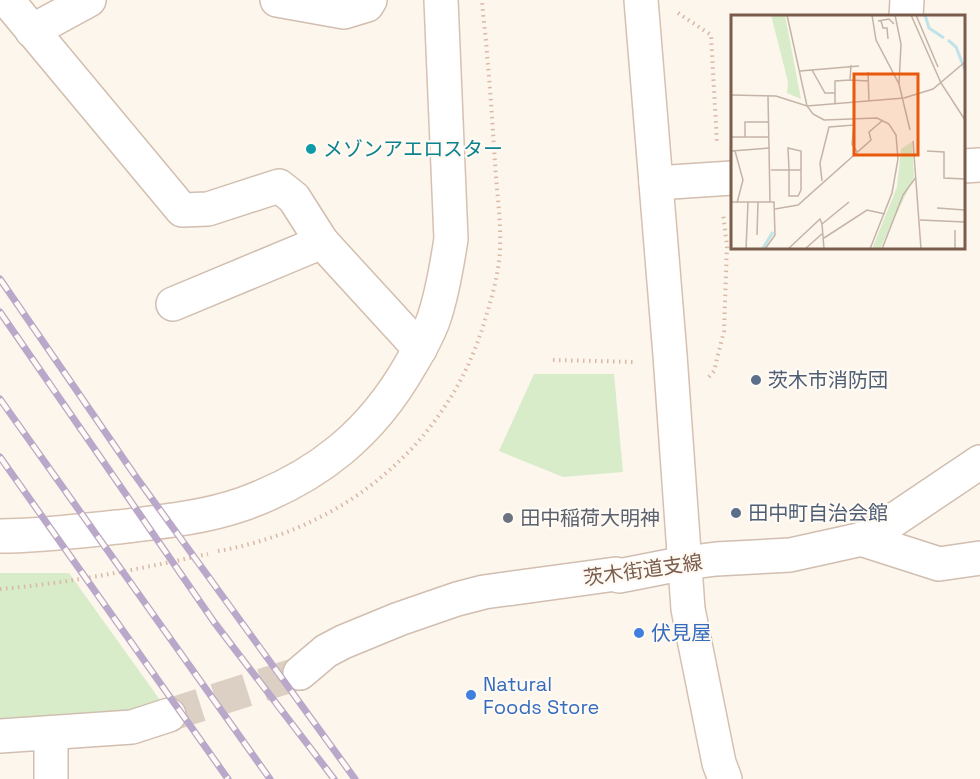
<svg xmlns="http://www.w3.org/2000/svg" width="980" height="779" font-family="'Space Grotesk','Noto Sans JP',sans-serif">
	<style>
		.green { fill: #d8ecc9 }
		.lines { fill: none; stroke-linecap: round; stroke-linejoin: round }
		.street-tunnel { stroke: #dcd0c4; stroke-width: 33; stroke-dasharray: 33 16; stroke-linecap: butt }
		.street-casing { stroke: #d1beb0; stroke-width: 36 }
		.secondary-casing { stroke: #d6c0b0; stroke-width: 36 }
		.path { stroke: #d9b8a5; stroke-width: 4; stroke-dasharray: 1.5 4.5; stroke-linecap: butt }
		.street { stroke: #fff; stroke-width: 33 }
		.secondary { stroke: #fff; stroke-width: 33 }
		.rail-casing { stroke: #b9a8c9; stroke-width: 7 }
		.rail { stroke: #fffaf3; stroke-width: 4.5; stroke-dasharray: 14; stroke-linecap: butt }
		.culture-dot { fill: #0f9aa8; stroke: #fffaf3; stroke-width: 2 }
		.service-dot { fill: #5c6f8a; stroke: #fffaf3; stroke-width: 2 }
		.worship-dot { fill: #6b7280; stroke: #fffaf3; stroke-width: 2 }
		.shop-dot { fill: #3f7fe0; stroke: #fffaf3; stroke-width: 2 }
		.labels { text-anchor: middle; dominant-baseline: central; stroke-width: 4.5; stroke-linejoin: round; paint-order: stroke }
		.culture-label { font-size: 20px; fill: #0d838f; stroke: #fffaf3; text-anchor: start }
		.service-label { font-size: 20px; fill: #4e5e75; stroke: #fffaf3; text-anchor: start }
		.worship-label { font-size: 20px; fill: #5b616d; stroke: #fffaf3; text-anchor: start }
		.street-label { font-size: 20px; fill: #7a5c4d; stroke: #fffaf3 }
		.shop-label { font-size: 20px; fill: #366cbe; stroke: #fffaf3; text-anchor: start }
		.inset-river { fill: none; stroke: #bfe3e8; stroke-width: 3 }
		.inset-road { fill: none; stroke: #c5b3a7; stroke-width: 1.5 }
		.view { fill: #e8590c; fill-opacity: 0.15; stroke: #e8590c; stroke-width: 3 }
		.inset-edge { fill: none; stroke: #7a5c4d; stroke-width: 3 }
	</style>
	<rect width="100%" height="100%" fill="#fdf6ec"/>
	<!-- green -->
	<g class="green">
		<path d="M534,374H614L623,472L563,477L499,451Z"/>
		<path d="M0,573H69L165,707L123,718L0,724Z"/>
	</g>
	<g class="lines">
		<!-- street-tunnel -->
		<path class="street-tunnel" d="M169,715L300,673"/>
		<defs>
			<g id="street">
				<path d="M7,0L182,210L208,209L279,186L294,198L322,242L420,349"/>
				<path d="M277,0L344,12L367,5L370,0"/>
				<path d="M906,16L907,0"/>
				<path d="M32,31L89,0"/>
				<path d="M964,166L980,165"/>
				<path d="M656,183L732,178"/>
				<path d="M173,304L322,242"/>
				<path d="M861,539L939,564L980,558"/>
				<path d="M300,673L326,651L343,642L399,619L457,599L484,592L616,574L619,576L685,563L716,559L790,555L867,538L980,462"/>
				<path d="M51,733V779"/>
				<path d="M0,736L132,727L169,715"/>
			</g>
			<g id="secondary">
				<path d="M641,0L670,355L688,609L719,763L725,779"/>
				<path d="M0,536C40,536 79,531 118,527C160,522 203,518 243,504C318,477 372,433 411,364C420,349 430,332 435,315C443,290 447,265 451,239L441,0"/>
			</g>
		</defs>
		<!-- street casing -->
		<use href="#street" class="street-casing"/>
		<!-- secondary casing -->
		<use href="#secondary" class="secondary-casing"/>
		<!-- path -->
		<g class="path">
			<path d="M678,13L711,35L717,144"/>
			<path d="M553,360L636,362"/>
			<path d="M709,377L714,371L724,331L727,246L723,214"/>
			<path d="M218,551C344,529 448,445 485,320C492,297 499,273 500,249C501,225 498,201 496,177C493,136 491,95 487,54C486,36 483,18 482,0"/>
			<path d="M0,589C70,583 139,569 208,554"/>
		</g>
		<!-- street -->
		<use href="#street" class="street"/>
		<!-- secondary -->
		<use href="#secondary" class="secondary"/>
		<defs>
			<g id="rail">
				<path d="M0,279L134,474L355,779"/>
				<path d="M0,312L214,622L334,779"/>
				<path d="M0,399L270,779"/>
				<path d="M0,457L228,779"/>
			</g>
		</defs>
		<!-- rail casing -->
		<use href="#rail" class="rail-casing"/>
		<!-- rail -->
		<use href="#rail" class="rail"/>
	</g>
	<!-- markers -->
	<circle class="culture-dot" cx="311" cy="149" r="6"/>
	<g class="service-dot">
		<circle cx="756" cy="380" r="6"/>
		<circle cx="736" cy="513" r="6"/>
	</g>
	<circle class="worship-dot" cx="508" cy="518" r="6"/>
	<g class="shop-dot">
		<circle cx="639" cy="633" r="6"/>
		<circle cx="471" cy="695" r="6"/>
	</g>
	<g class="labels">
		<!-- culture labels -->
		<g class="culture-label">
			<text x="323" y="149">メゾンアエロスター</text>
		</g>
		<!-- service labels -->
		<g class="service-label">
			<text x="768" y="380">茨木市消防団</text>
			<text x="748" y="513">田中町自治会館</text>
		</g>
		<!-- worship labels -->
		<g class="worship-label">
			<text x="520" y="518">田中稲荷大明神</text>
		</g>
		<!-- street labels -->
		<g class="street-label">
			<text transform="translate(643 570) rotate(-8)">茨木街道支線</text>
		</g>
		<!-- shop labels -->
		<g class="shop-label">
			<text x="651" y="633">伏見屋</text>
			<text x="483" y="684">Natural<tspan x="483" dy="23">Foods Store</tspan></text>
		</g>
	</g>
	<!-- overview -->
	<g transform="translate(731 15)">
		<rect width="234" height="234" fill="#fdf6ec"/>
		<path d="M40,0H54L70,84L56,78L57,67ZM181,127L183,162L149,234H141L166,172L170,134Z" fill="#d8ecc9"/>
		<path class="inset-river" d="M194,0L198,13L213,23M217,25L225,32L234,55M32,233L42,217"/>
		<path class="inset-road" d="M56,0L76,91L82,99L93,105L146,103L158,109L165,120L167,144L161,178L139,234M141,0L145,25L168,69L179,115M164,0L170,29L168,69M180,0L210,68L234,105M185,0L207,52M147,6L158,4L163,9M150,6L152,13H156L157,24M81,55L94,78H104M69,56L128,51M137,57L138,86M119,65L137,66M0,80L45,81L76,91L173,83L202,74L234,47M37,81L39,187M104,88V66L119,65L120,50M0,122H38M14,122V107H38M182,126L190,234M0,136L39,133M4,136L12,165L6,188M196,136L213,137V163L234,164M40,155H70V175L67,181H58V155L57,133L70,136V155M91,166L89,148L98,112L123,110L121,129L126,137M0,187H43L44,220L34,234M206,193L234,195M44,194L67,190L140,125L138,117L152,105M189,205L234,207M91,209L118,187M91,209L93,234M26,220L27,187M93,223L136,195L154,199M15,234L17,187M57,234L89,204L91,209M74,234L92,218M151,234L172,180L185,162M224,234V215"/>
		<path class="view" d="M123,59H187V140H123Z"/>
		<rect width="234" height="234" class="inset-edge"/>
	</g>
</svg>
